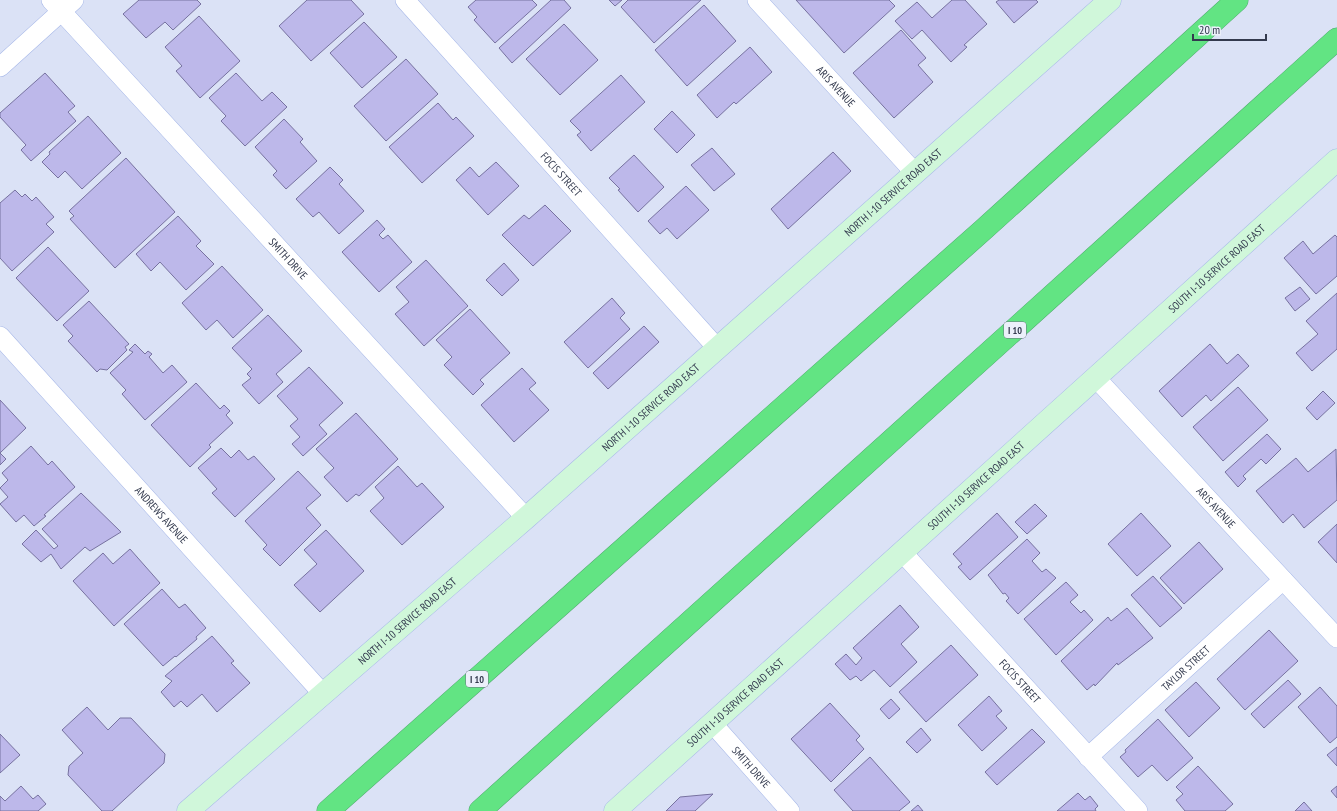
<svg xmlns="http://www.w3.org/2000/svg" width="1337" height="811" font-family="'PT Sans Narrow',sans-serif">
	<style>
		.building { fill: #bdb8ea; stroke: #7772a0 }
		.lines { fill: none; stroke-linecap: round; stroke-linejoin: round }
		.street-casing { stroke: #a7b8e8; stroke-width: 20 }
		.secondary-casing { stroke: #a7b8e8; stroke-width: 23 }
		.highway-casing { stroke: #52a870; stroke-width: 23 }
		.street { stroke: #fff; stroke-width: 19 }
		.secondary { stroke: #d0f7da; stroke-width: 22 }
		.highway { stroke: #62e483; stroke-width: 22 }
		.labels { text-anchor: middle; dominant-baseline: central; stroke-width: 3; stroke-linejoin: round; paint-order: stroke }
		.shield { fill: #ecf0fa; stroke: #6a7182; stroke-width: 1 }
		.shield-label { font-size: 10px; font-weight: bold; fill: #333a4e }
		.street-label { font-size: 11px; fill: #333a4e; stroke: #ecf0fa }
	</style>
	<rect width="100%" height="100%" fill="#dbe2f6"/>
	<!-- building -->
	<g class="building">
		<path d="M139,0H197L201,4L173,30L165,22L146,38L123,14Z"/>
		<path d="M307,0H351L364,14L311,61L279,26Z"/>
		<path d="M476,0H532L537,5L495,43L474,20L477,17L468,7Z"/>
		<path d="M551,0H564L571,8L512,63L499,48Z"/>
		<path d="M609,0H622L615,6Z"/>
		<path d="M628,0H701L654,43L621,7Z"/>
		<path d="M796,0H889L895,6L844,53Z"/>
		<path d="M952,0H965L987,24L964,45L967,47L951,62L922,30L912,39L895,21L917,2L932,18Z"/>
		<path d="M999,0H1036L1038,2L1014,23L996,2Z"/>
		<path d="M704,5L736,41L687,86L655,50Z"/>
		<path d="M199,16L240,61L200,98L176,71L182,66L165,47Z"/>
		<path d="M364,22L397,57L362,88L330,53Z"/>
		<path d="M564,24L598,60L560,95L526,59Z"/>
		<path d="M901,30L926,58L918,65L933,82L894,118L853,73Z"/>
		<path d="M750,47L772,72L736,104L734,102L717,118L697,95Z"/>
		<path d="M406,59L438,94L386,141L354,106Z"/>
		<path d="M45,73L75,106L68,112L76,121L31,161L21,150L26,145L0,117V113Z"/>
		<path d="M236,73L262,101L272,92L287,107L245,146L221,121L226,116L209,98Z"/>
		<path d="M621,75L645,102L591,151L577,135L581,132L570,121Z"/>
		<path d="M438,103L453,120L456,117L474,136L422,183L389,147Z"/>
		<path d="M672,111L695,135L677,153L654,129Z"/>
		<path d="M88,116L121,153L82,189L65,171L58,178L42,162L50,154L49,152Z"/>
		<path d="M284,119L303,139L300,142L317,161L286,189L273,175L277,171L255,147Z"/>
		<path d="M712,148L735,174L714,191L691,165Z"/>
		<path d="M833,152L851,171L788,229L771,209Z"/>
		<path d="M634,155L664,187L638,212L618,190L620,189L609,178Z"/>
		<path d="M126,158L175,212L115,268L70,219L74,216L69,211Z"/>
		<path d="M496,162L519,186L488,215L456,180L470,167L479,177Z"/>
		<path d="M330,167L343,180L339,184L364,211L339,234L319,212L313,217L296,199Z"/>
		<path d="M686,186L709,210L677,239L667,228L660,234L648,221Z"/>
		<path d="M15,190L22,197L25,194L32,201L36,197L54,217L46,224L54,232L12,271L0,258V203Z"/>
		<path d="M545,205L571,231L533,266L502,235L524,215L529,219Z"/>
		<path d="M178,216L201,241L196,246L214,264L186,290L160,262L151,271L136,254Z"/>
		<path d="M377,220L385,229L379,235L383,239L388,235L412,262L379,292L342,252Z"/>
		<path d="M1335,235L1337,237V276L1316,294L1284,258L1303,241L1313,254Z"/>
		<path d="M48,247L89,291L57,321L16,278Z"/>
		<path d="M426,260L468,306L424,346L395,314L409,302L396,287Z"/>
		<path d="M504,263L519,280L502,296L486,280Z"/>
		<path d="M222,266L263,310L233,338L217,320L206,330L182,303Z"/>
		<path d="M1300,287L1310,299L1295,311L1285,298Z"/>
		<path d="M1337,293V349L1312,371L1296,353L1318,334L1306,321Z"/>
		<path d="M612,298L625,313L620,318L630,329L588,368L564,342Z"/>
		<path d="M89,301L129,344L125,347L127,350L107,370L100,369L97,372L68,341L73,336L63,325Z"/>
		<path d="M470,309L510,353L480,380L484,384L473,395L444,365L452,357L436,340Z"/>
		<path d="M268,315L302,351L276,374L283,382L259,404L242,385L251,378L247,374L252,369L232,348Z"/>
		<path d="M644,326L659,342L608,389L593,373Z"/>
		<path d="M135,344L145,354L148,351L152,354L149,357L163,373L172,365L187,382L145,420L122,394L126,390L110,373L133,352L129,350Z"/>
		<path d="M1210,344L1227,364L1238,354L1249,366L1211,401L1206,395L1182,417L1159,391Z"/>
		<path d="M309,367L343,403L319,425L327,434L303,456L292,444L300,437L290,426L298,419L277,396Z"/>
		<path d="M522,368L536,383L529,389L549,410L514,442L481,405Z"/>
		<path d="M196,383L220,409L224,405L230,411L226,415L233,423L209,445L211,447L190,467L151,425Z"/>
		<path d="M1238,387L1268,420L1223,461L1193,427Z"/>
		<path d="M1323,391L1335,403L1317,420L1306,408Z"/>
		<path d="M0,400L26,428L0,453L6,459L0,465Z"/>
		<path d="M356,413L398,459L359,496L356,494L347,502L324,477L334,468L316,449Z"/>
		<path d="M1267,434L1281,449L1266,464L1261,459L1243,476L1246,479L1238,487L1225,472Z"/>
		<path d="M31,446L48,465L52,461L75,487L44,515L46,516L34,526L24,515L16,522L0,504L8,497L0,488L8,480L2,473Z"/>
		<path d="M221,448L231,458L239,450L248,460L254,456L275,479L235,517L212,493L217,489L198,468Z"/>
		<path d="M1336,449L1337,500L1304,528L1293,514L1283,523L1256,491L1296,458L1308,472Z"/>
		<path d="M398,466L417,487L422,483L444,507L402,545L370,511L384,498L375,487Z"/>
		<path d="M298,471L321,495L306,508L321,525L280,566L263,549L267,545L245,521Z"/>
		<path d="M81,493L121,532L90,551L85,547L61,569L51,554L41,562L22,544L36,530L54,549L58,546L42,529Z"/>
		<path d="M1035,504L1047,516L1027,534L1015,522Z"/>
		<path d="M997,513L1018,537L970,580L958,567L962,564L953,554Z"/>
		<path d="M1141,513L1171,546L1137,576L1108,544Z"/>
		<path d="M1337,524V563L1318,542Z"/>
		<path d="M326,530L364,571L320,612L294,585L317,564L304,550Z"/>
		<path d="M1027,539L1040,553L1032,561L1042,572L1046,569L1056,578L1018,614L1006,601L1009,598L1005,593L1003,594L988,575Z"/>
		<path d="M1199,542L1223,569L1184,604L1160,578Z"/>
		<path d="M130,549L160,583L114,626L73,581L103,553L113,564Z"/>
		<path d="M1153,576L1182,608L1160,627L1131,595Z"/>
		<path d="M1066,582L1078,595L1070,602L1081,613L1084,610L1093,620L1056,655L1024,619Z"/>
		<path d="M162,589L179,608L185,604L206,628L196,637L197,639L176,657L175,656L163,666L124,624Z"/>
		<path d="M900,605L919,627L901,644L917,662L890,687L874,670L861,681L856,676L850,680L835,664L846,654L856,665L862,658L853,648Z"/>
		<path d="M1127,608L1153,638L1118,665L1117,663L1095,686L1094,684L1087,690L1061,661L1108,617L1111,621Z"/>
		<path d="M1269,630L1298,661L1245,710L1217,679Z"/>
		<path d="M212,636L234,661L231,663L250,683L217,712L202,694L187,707L181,701L174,707L161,692L172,681L165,676Z"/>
		<path d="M951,645L978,675L926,722L899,692Z"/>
		<path d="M1288,680L1301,694L1264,728L1251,714Z"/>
		<path d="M1196,682L1220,708L1189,737L1165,710Z"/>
		<path d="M1320,687L1337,706V737L1330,743L1298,707Z"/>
		<path d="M989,696L1002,711L996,716L1007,728L982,751L958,725Z"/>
		<path d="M891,699L900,709L889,719L880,709Z"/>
		<path d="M830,703L860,736L856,740L864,749L831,782L791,739Z"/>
		<path d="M87,707L108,730L120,718H131L165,754L164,763L112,811H102L68,775L69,766L83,753L62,730Z"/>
		<path d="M1158,719L1193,758L1167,781L1152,765L1138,777L1120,757L1126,752L1125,750Z"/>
		<path d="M921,728L931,740L917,753L906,742Z"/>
		<path d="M1032,729L1045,742L997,785L985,772Z"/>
		<path d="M0,734L20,755L0,773Z"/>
		<path d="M1337,747V766L1327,755Z"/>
		<path d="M870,757L910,802L899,811H853L834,790Z"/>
		<path d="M1198,766L1233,804L1225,811H1185L1176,800L1183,794L1176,787Z"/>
		<path d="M21,786L33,799L38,795L46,804L38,811H0V796L5,801Z"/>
		<path d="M1337,786V798L1331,791Z"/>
		<path d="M1078,793L1085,800L1090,796L1098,806L1095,809L1096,811H1057Z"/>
		<path d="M713,794L695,811H666L680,797Z"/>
		<path d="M1304,802L1312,811H1295Z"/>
		<path d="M918,805L923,811H911Z"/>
	</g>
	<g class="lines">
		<defs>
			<g id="street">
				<path id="s1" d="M51,0L526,518"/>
				<path id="s2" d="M405,0L718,349"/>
				<path id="s3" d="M757,0L915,173"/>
				<path d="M0,67L74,0"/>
				<path id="s4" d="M0,336L323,694"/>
				<path id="s5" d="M1095,377L1337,638"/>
				<path id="s6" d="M902,552L1138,811"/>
				<path id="s7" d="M712,723L790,811"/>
				<path id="s8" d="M1088,757L1283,580"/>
			</g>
			<g id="secondary">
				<path id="s9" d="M188,811L526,518L1110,0"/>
				<path id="s10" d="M615,811L1337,160"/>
			</g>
			<g id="highway">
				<path d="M328,811L983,230L1237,0"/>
				<path d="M480,811L1337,39"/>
			</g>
		</defs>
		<!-- street casing -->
		<use href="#street" class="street-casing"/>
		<!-- secondary casing -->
		<use href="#secondary" class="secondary-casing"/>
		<!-- highway casing -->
		<use href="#highway" class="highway-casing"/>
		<!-- street -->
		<use href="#street" class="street"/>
		<!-- secondary -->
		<use href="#secondary" class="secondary"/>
		<!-- highway -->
		<use href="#highway" class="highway"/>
	</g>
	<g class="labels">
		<!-- shield labels -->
		<g class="shield">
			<rect x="1004" y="322" width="22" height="16" rx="3"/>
			<rect x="466" y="671" width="22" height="16" rx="3"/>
		</g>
		<g class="shield-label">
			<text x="1015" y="330">I 10</text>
			<text x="477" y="679">I 10</text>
		</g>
		<!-- street labels -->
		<g class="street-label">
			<text stroke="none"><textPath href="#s3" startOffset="117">ARIS AVENUE</textPath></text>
			<text stroke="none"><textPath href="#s2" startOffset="234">FOCIS STREET</textPath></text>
			<text stroke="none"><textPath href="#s9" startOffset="938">NORTH I-10 SERVICE ROAD EAST</textPath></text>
			<text stroke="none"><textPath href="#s1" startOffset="351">SMITH DRIVE</textPath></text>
			<text stroke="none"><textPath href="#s10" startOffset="810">SOUTH I-10 SERVICE ROAD EAST</textPath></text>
			<text stroke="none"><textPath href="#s9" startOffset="614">NORTH I-10 SERVICE ROAD EAST</textPath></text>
			<text stroke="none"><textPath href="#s10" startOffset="486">SOUTH I-10 SERVICE ROAD EAST</textPath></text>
			<text stroke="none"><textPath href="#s5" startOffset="178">ARIS AVENUE</textPath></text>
			<text stroke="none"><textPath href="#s4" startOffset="241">ANDREWS AVENUE</textPath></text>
			<text stroke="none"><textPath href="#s9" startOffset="290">NORTH I-10 SERVICE ROAD EAST</textPath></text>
			<text stroke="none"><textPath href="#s8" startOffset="132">TAYLOR STREET</textPath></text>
			<text stroke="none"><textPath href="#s6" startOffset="175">FOCIS STREET</textPath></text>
			<text stroke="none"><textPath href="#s10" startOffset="162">SOUTH I-10 SERVICE ROAD EAST</textPath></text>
			<text stroke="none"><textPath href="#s7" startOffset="59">SMITH DRIVE</textPath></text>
		</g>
	</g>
	<!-- scale -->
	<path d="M1193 34v6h73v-6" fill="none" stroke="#333a4e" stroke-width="2"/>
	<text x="1199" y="34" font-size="12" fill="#333a4e" stroke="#ecf0fa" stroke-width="3" paint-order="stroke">20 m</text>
</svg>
